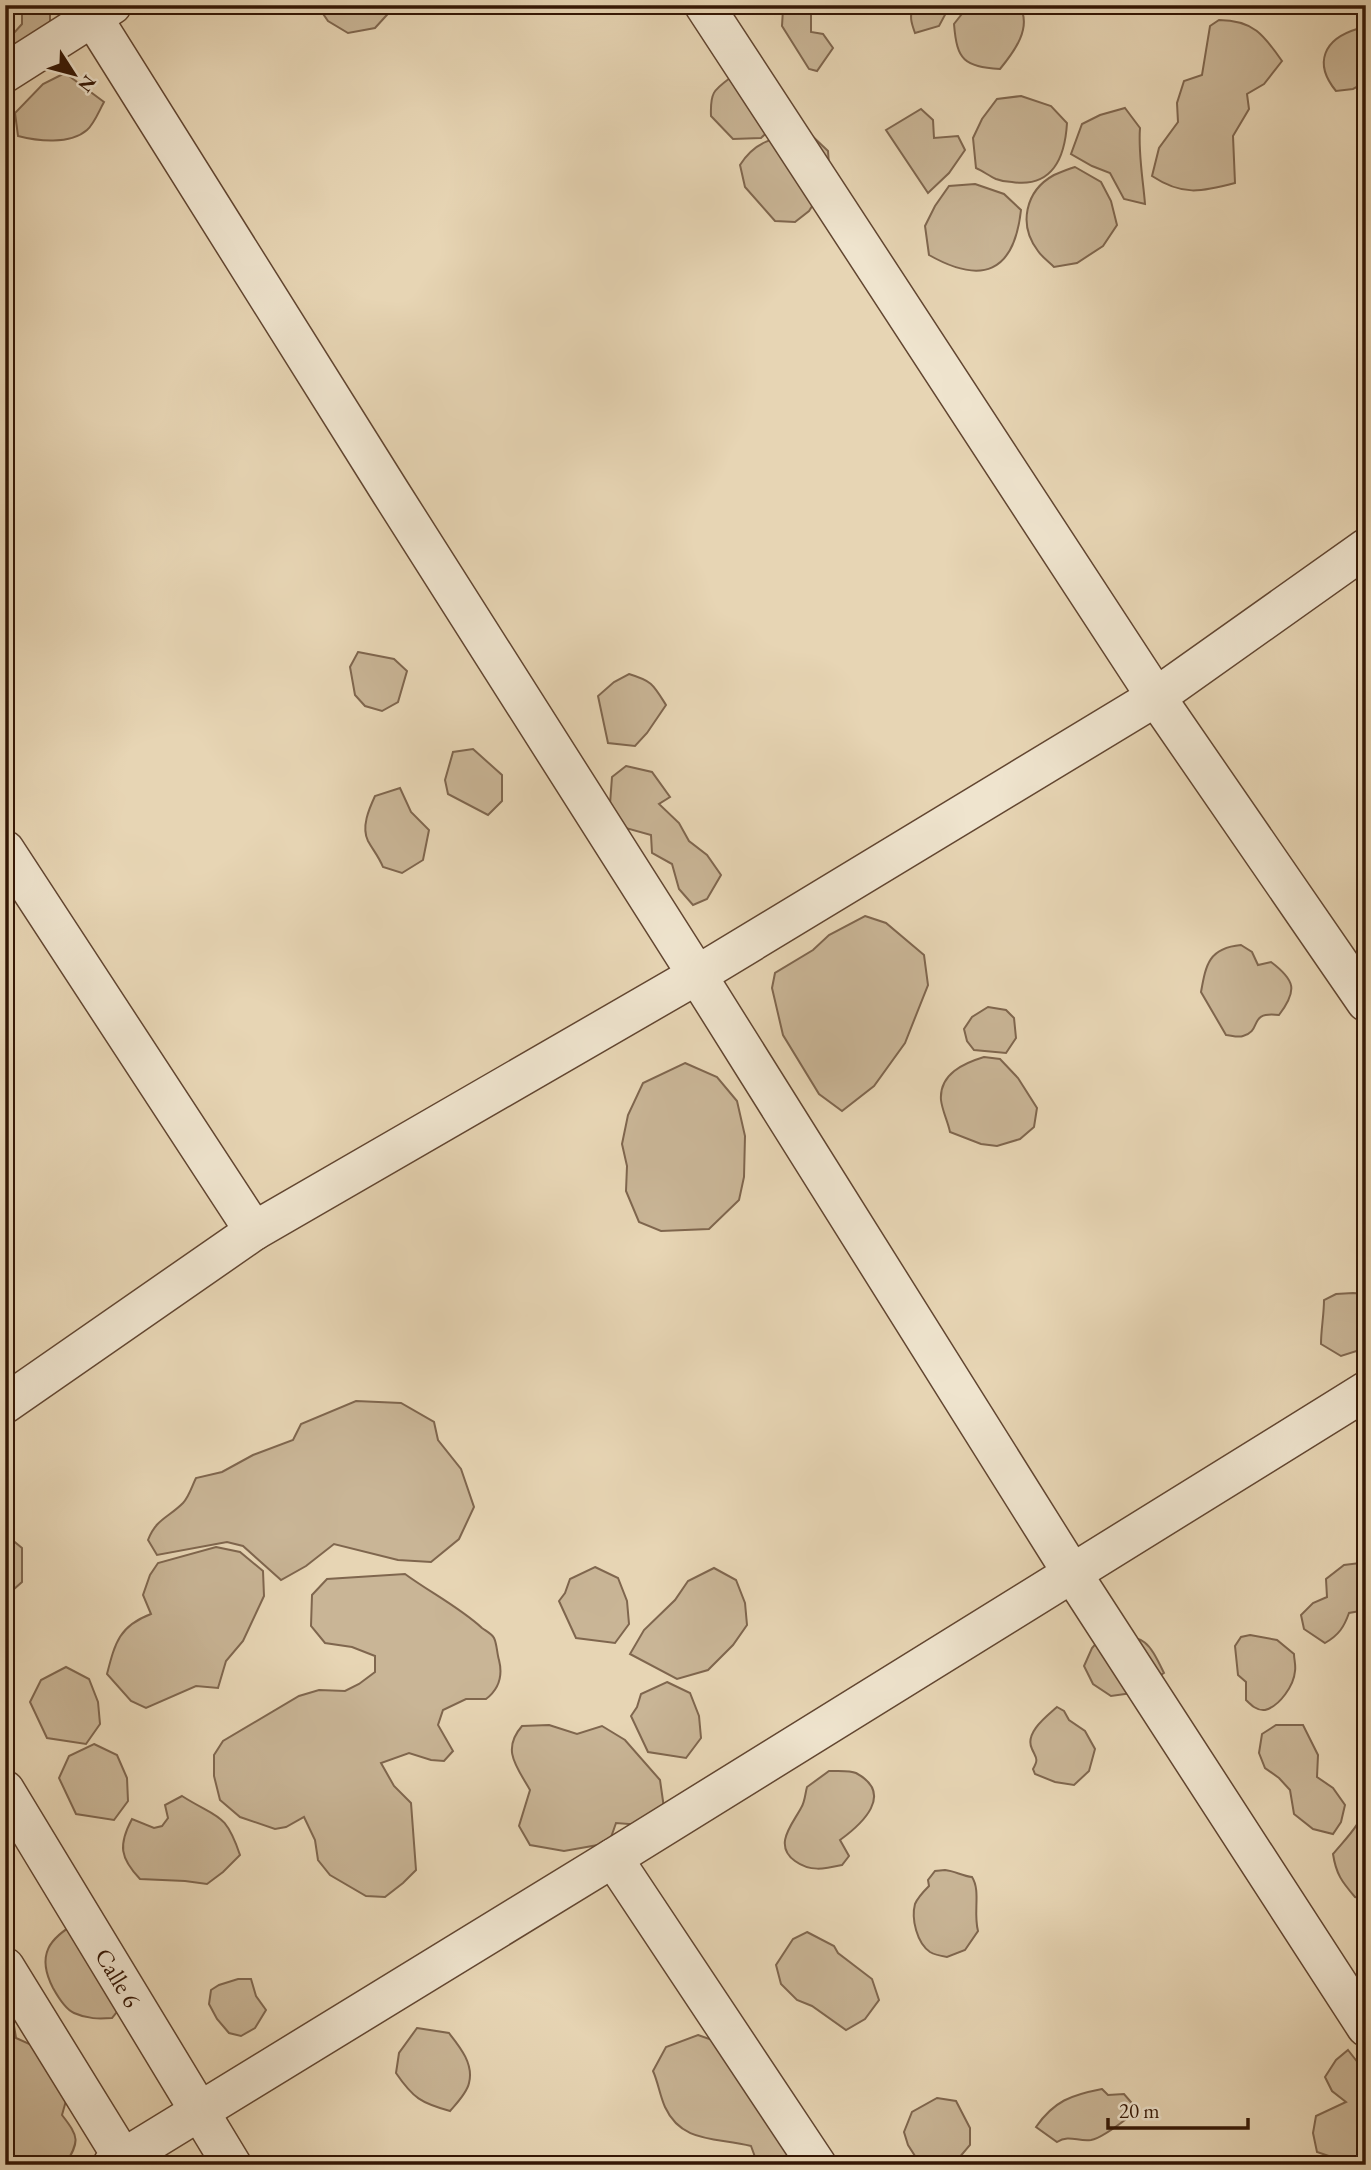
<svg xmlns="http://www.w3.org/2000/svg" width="1371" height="2170" font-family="'EB Garamond',serif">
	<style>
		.green { fill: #c9b596; stroke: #7f664e; stroke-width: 2 }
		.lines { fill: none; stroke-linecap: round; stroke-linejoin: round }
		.minor-casing { stroke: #624631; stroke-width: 41 }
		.minor { stroke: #efe4ce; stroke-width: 38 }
		.labels { text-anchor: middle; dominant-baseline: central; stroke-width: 6; stroke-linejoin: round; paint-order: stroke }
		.street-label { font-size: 24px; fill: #351705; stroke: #efe4ce }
	</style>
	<rect width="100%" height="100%" fill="#e7d5b4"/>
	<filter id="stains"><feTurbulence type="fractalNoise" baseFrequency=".00286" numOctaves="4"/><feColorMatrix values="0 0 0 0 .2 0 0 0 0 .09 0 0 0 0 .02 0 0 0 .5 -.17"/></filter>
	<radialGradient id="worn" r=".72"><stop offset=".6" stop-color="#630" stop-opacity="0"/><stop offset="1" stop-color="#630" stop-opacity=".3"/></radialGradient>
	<!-- green -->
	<g class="green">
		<path d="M26,5H47L50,8V30L5,71V36L14,33L22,24V8Z"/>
		<path d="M317,5H396L375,28L348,33L328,21Z"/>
		<path d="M914,5H948L946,13L939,26L915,33C911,22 909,16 914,5Z"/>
		<path d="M969,5H1019C1033,27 1014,52 1000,69C964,66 957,61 954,24Z"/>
		<path d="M795,7L811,12V32L823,34L833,48L817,71L809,69L782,26L783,9Z"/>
		<path d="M1219,20C1253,20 1264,35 1282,61L1264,84L1247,94L1249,109L1233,136L1235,183C1201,192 1182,196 1152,176L1159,148L1178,122L1177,103L1184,81L1202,75L1210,26Z"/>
		<path d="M1357,29L1366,31V82L1353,89L1336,91C1313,63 1324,39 1357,29Z"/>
		<path d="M65,73L104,102C99,111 94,124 87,130C70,145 37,141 18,136L15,113L43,84Z"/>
		<path d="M734,75L775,125L761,138L733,139L711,116C710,91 714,90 734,75Z"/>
		<path d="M1021,96L1051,106L1067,123C1065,157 1053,188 1012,182C1007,182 1001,181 996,179C989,176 983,171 976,168L973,138L982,119L997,99Z"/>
		<path d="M1125,108L1140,128C1138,153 1143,179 1145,204L1124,199L1110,173L1092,166L1071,154L1082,124L1100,115Z"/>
		<path d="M921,109L933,120L934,138L958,136L965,150L949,173L928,193L886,130Z"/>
		<path d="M808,132L828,151L830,178L809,211L795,222L775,221L745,187L740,165C757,138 779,137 808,132Z"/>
		<path d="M1075,167L1101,182L1111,201L1117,225L1103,246L1077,263L1054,267C1049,262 1042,257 1038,251C1018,225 1025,191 1054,175C1061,172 1068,169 1075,167Z"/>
		<path d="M975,184L1004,194L1021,210C1014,273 982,285 929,255L925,226L935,206L949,186Z"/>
		<path d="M358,652L394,659L407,671L398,702L382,711L365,706L355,695L350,667Z"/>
		<path d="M629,674C652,681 653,684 666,705L647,733L635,746L608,743L598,696L614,682Z"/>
		<path d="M473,749L502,775V801L488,815L448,794L445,780L453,752Z"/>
		<path d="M626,766L652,772L670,797L659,804L679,823L689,841L707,855L721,875L707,899L693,905L679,889L672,864L652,853L651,835L622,827L610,804L612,777Z"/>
		<path d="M400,788L411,812L429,830L423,860L402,873L383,867C379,857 373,850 368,841C361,827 369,809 375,796Z"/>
		<path d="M865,916L886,923L924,955L928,985L905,1043L874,1086L842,1111L819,1094L783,1035L772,988L775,973L813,950L829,935Z"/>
		<path d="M1241,945L1252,952L1258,965L1271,962C1295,980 1298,990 1279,1015C1247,1011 1263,1031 1243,1036C1238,1038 1230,1035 1226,1035L1201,992C1206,964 1209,948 1241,945Z"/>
		<path d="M988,1007L1006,1010L1014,1018L1016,1038L1006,1053L974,1050L967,1041L964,1029L972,1017Z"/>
		<path d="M984,1057L1000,1059L1018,1078L1037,1108L1034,1127L1020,1139L997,1146L981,1144L950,1132C948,1122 942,1110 941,1100C939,1074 964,1063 984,1057Z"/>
		<path d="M685,1063L717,1077L737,1101L745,1136L744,1177L739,1200L709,1229L661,1231L639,1222L626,1191L627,1166L622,1144L628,1115L643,1083Z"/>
		<path d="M1353,1293L1366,1294V1348L1341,1356L1321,1344C1321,1329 1324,1315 1324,1300L1336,1294Z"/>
		<path d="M356,1401L401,1403L434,1422L438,1440L461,1469L474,1507L459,1539L431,1562L398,1560L334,1544L306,1566L281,1580L243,1546L227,1542L157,1555L148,1540C156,1519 168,1518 183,1503C189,1497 192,1486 196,1478L222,1472L253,1455L293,1440L301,1424Z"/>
		<path d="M5,1534L22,1548V1582L5,1597Z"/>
		<path d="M216,1547L240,1552L263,1571L264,1596L243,1641L226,1661L218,1688L196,1686L146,1708L131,1701L107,1674C115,1643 119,1626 151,1614L143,1595L150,1575L158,1563Z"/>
		<path d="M1360,1563L1366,1567V1610L1349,1613C1344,1627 1339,1635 1325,1643L1304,1629L1301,1615L1313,1603L1327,1597L1326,1579L1344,1565Z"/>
		<path d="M595,1567L618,1578L627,1601L629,1624L615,1643L576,1638L559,1601L565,1593L570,1579Z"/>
		<path d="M714,1568L736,1580L745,1603L747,1625L733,1645L708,1670L677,1679L630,1654L644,1630L675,1600L688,1581Z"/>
		<path d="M405,1574C431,1593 459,1607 482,1628C486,1631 492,1634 494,1638C497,1644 497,1654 499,1660C503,1676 499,1689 486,1699H466L443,1710L438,1725L453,1751L444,1761L431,1760L409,1753L381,1763L394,1786L411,1803L416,1870L403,1883L385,1897L366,1896L330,1875L318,1860L315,1840L304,1817L286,1827L275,1829L240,1817L220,1800L214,1776V1755L223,1741L299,1696L319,1690L345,1691L359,1684L375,1672V1656L352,1647L325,1643L311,1626L312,1595L327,1579Z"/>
		<path d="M1106,1632C1145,1639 1146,1636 1164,1673L1132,1693L1111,1696L1093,1684L1084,1666L1092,1648Z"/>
		<path d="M1250,1635L1277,1640L1294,1654C1294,1659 1296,1666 1295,1671C1294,1685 1280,1706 1265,1710C1257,1711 1251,1705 1246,1700V1682L1238,1675L1235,1646L1241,1637Z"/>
		<path d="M66,1667L89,1679L98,1702L100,1724L86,1744L47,1738L30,1702L41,1680Z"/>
		<path d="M667,1682L690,1693L699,1716L701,1738L686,1758L648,1752L631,1716L637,1707L641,1694Z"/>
		<path d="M1057,1707L1064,1711L1069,1720L1085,1731L1095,1749L1089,1771L1074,1785L1055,1782L1035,1774L1033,1769C1039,1759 1036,1758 1032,1749C1024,1733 1047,1716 1057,1707Z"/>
		<path d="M549,1725L577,1734L602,1726L625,1740L660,1780L664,1808L642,1825L616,1823L609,1843L564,1851L530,1845L519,1826L530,1790C517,1767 501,1750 522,1726Z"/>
		<path d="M1276,1725H1303L1318,1755L1317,1777L1333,1788L1345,1805L1341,1822L1333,1834L1313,1829L1294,1814L1290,1790L1279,1778L1265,1768L1259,1753L1262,1734Z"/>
		<path d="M94,1744L117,1755L127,1778L128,1801L114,1820L76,1814L59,1778L69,1756Z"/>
		<path d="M829,1771C837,1771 850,1770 856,1773C895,1794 862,1824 840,1840L849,1856L842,1865C824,1869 810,1872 795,1861C773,1845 792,1825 801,1808C805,1802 805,1794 807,1787Z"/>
		<path d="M182,1796C218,1819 225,1811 240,1855L223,1872L207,1884L185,1881L140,1879C120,1858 118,1845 132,1819L154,1828L162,1826L168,1818L165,1805Z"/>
		<path d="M1366,1802V1899L1355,1897C1342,1882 1336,1874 1333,1854C1347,1837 1362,1824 1366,1802Z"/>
		<path d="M945,1870C955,1871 962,1876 972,1877C981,1891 973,1912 978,1931L965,1950L947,1957C941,1956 935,1955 930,1952C917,1943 911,1919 915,1904C918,1897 924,1891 929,1886L928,1880L935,1871Z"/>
		<path d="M78,1922L128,1998L112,2018C99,2019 87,2019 74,2013C65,2009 58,1997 53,1988C36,1955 49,1938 78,1922Z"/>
		<path d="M807,1932L834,1946L838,1953L872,1979L879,2000L865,2019L846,2030L812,2006L797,2000L781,1984L776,1965L793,1939Z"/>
		<path d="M238,1979H251L256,1996L266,2010L255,2028L241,2036L229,2033L217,2019L209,2004L211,1990L219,1985Z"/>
		<path d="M5,1999L10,2001L16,2038L34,2046L69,2090L62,2115C79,2137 80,2141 65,2165H5Z"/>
		<path d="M417,2028L449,2033C460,2047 474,2064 469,2083C467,2093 456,2104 450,2111C421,2103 413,2098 396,2073L399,2053Z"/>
		<path d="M698,2035L721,2043L816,2165H758L751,2146C717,2137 682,2144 665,2107C660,2096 658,2082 653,2071L666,2047Z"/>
		<path d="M1348,2050L1366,2073V2165H1355L1317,2152L1313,2133L1316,2116L1346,2102L1332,2091L1325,2077L1336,2060Z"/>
		<path d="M1102,2089L1108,2095L1124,2094L1131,2102L1130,2116C1121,2123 1102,2138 1091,2140C1078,2142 1069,2134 1057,2142L1036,2127C1054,2101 1071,2095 1102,2089Z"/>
		<path d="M937,2098L956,2101L970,2128V2145L953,2165H925L917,2159L908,2145L904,2132L912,2112Z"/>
	</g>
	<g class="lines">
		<defs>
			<g id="minor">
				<path d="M85,5L391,493L697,975L1072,1573L1366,2027"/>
				<path d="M704,5L1156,697L1366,1002"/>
				<path d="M5,73L112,5"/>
				<path d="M5,850L254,1231"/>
				<path d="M5,1404L254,1231L697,975L1156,697L1366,548"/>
				<path id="s1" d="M5,1790L232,2165"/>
				<path d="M613,1858L817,2165"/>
				<path d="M5,1967L127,2165"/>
				<path d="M112,2165L613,1858L1366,1391"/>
			</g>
		</defs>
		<!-- minor casing -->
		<use href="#minor" class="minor-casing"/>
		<!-- minor -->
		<use href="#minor" class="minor"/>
	</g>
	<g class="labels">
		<!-- street labels -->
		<g class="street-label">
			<text stroke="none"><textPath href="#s1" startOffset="219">Calle 6</textPath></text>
		</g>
	</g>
	<!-- margin -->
	<rect width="1371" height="2170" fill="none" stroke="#e7d5b4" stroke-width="28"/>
	<rect x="7" y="7" width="1357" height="2156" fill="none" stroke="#351705" stroke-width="3.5"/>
	<rect x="14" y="14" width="1343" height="2142" fill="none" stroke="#351705" stroke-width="2"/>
	<!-- north arrow -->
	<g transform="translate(74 74) rotate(126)" stroke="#efe4ce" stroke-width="5" paint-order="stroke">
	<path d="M0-5L12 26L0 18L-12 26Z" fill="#351705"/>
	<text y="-10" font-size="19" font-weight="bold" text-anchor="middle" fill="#351705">N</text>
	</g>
	<!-- scale -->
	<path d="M1108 2118v10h140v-10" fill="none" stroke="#351705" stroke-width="3.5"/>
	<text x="1119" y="2118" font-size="21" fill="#351705" stroke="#efe4ce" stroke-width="5" paint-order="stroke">20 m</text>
	<rect width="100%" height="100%" filter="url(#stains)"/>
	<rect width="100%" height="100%" fill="url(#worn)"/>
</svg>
